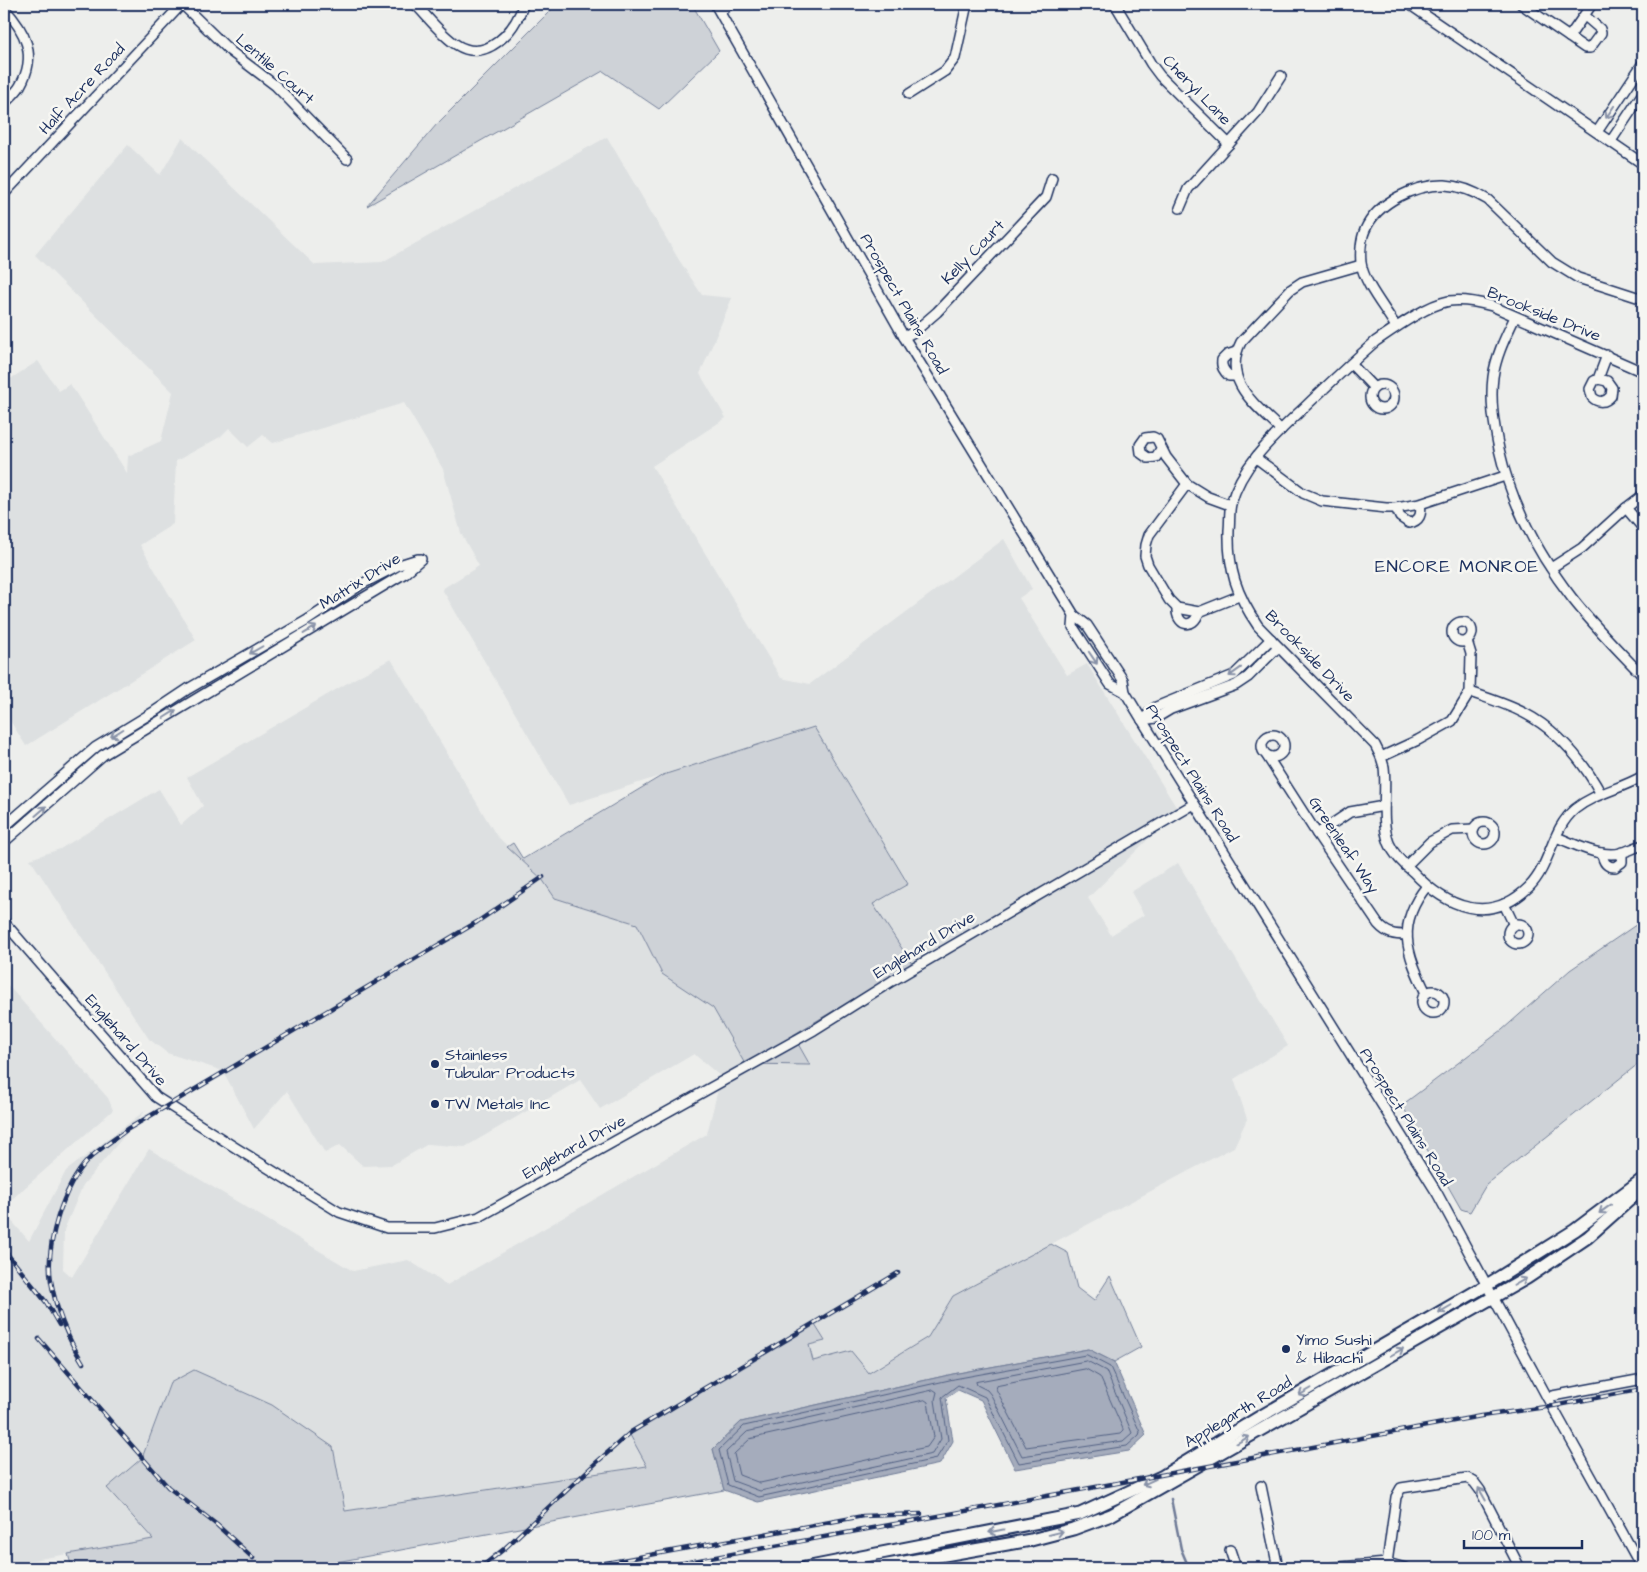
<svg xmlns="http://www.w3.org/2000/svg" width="1647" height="1572" font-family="'Architects Daughter',sans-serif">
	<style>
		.built { fill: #dde0e1 }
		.green { fill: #ced2d7; stroke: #74809a }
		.water { fill: #a5acbc; stroke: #6e7a96 }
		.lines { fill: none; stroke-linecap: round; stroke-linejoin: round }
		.shore { stroke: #526184; stroke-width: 1 }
		.stream { stroke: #6e7a96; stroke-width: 2.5 }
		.minor-casing { stroke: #1b2f5e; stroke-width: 12 }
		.major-casing { stroke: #1b2f5e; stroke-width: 15 }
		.minor { stroke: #f6f6f2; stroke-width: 9 }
		.major { stroke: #f6f6f2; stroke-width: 11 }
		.rail-casing { stroke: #1b2f5e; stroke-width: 4.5 }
		.rail { stroke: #f6f6f2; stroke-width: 2.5; stroke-dasharray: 8; stroke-linecap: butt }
		.oneway { stroke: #8892a8 }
		.poi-dot { fill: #1b2f5e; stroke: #f6f6f2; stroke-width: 2 }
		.labels { text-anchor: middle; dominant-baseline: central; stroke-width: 5; stroke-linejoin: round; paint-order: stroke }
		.street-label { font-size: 16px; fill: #1b2f5e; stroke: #f6f6f2 }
		.poi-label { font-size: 16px; fill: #1b2f5e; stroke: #f6f6f2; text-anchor: start }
		.neighbourhood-label { font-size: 18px; letter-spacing: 1px; fill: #1b2f5e; stroke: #f6f6f2 }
	</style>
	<rect width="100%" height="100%" fill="#edeeec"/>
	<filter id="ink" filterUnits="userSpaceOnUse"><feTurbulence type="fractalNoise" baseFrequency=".02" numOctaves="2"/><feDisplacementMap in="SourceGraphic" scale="10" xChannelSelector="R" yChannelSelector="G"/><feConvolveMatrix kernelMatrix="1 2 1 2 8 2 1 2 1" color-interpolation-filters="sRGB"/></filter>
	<g filter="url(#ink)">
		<!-- built -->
		<g class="built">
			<path d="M607,137L679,260L702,295L732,298L700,374L726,418L652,466L781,678L810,684L1004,539L1032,589L1019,598L1067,675L1087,664L1178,810L1088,898L1111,935L1144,915L1131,892L1178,863L1288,1046L1234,1079L1247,1119L1234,1147L953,1296L928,1337L868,1373L813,1361L808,1345L825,1341L815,1325L630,1435L647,1466L344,1511L333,1447L170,1383L142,1458L107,1488L153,1539L11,1564L4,1555V1212L29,1241L66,1171L146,1110L83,1185L64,1230L63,1269L72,1277L149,1149L353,1271L408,1260L447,1285L707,1134L721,1077L694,1054L600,1109L580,1080L465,1147L428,1144L392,1165L363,1166L340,1145L325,1153L287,1091L254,1129L223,1071L167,1053L149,1039L30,859L60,849L159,789L181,825L203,806L187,777L361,675L391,659L496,835L542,879L555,898L637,924L662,974L713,1008L745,1064L810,1065L793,1035L912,964L872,904L908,883L814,727L569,805L442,589L479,566L461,533L443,469L404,403L273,443L263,435L248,447L229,428L220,437L176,461L173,524L140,545L196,640L26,746L4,711V383L38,361L59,391L70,384L127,473L128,456L161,441L173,392L35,255L128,145L160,175L182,138L315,265L382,262Z"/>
			<path d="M4,981L108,1098L113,1110L4,1206Z"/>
		</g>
		<!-- green -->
		<g class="green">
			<path d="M557,4H692L719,51L659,109L603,71L367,206L437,124Z"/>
			<path d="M814,727L908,884L873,904L912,964L793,1035L810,1065L745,1064L713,1008L662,974L637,924L555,898L542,879L507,847L513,843L523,859L663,775Z"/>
			<path d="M1643,920V1060L1486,1185L1470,1212L1461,1209L1402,1105L1502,1030L1570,970Z"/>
			<path d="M1051,1244L1068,1253L1077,1288L1094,1301L1110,1276L1141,1347L1114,1362L1088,1349L953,1374L741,1422L713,1449L724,1490L304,1568H72L68,1554L153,1539L107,1488L142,1458L170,1383L194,1370L272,1405L333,1447L345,1511L647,1466L630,1435L815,1325L825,1341L809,1345L813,1361L851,1351L869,1373L928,1337L953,1296Z"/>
		</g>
		<!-- water -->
		<path class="water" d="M1088,1349L1114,1362L1146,1435L1129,1451L1015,1469L981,1400L958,1390L946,1398L953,1441L940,1464L758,1502L724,1490L713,1449L741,1422L953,1374Z"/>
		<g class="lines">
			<!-- shore -->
			<g class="shore">
				<path d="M1087,1355L1110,1367L1140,1432L1139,1435L1127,1446L1019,1463L985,1397L958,1385L942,1397L948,1440L936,1459L759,1497L728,1485L719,1450L744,1426L954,1379Z"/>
				<path d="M1087,1361L1106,1371L1132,1433L1123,1441L1022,1456L991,1395L987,1390L977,1385L976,1382Z"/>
				<path d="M1086,1369L1100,1377L1123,1429V1431L1120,1434L1026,1447L996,1389L997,1386Z"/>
				<path d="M934,1390L937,1392L935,1400L941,1439L932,1454L760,1491L733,1481L726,1452L747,1432Z"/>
				<path d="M925,1400L928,1402L934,1437L927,1447L760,1483L739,1475L734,1454L750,1439Z"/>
			</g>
			<!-- stream -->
			<path class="stream" d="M1171,1499L1181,1549L1189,1568"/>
			<defs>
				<g id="minor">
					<path d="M182,4L230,51L276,86L347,159"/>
					<path d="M415,4C428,17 441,35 457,45C486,63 514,32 523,6"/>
					<path d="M715,4L904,337L1074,615L1087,625L1123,680L1125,692L1142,720L1437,1193L1547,1397L1642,1568"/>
					<path d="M1115,4L1151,64L1160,76L1229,144"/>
					<path d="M1409,4L1643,164"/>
					<path d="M1521,4L1585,48H1590L1601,33L1600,29L1585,16"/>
					<path d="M4,8C25,31 38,55 20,86C16,93 9,98 4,104"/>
					<path d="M720,12L729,4"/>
					<path d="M1569,37L1592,4"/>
					<path d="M909,94L945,71L955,58L967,4"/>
					<path d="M1597,132L1643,63"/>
					<path d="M1611,141L1643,93"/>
					<path d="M4,194L182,4"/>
					<path d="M1180,208L1188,189L1258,112L1281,76"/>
					<path d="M1515,317C1506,336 1496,355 1493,377C1490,401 1494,425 1499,449C1511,503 1538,554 1572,598C1593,625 1619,651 1643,676"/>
					<path d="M1396,327C1386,309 1364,284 1361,263C1360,253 1361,239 1365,230C1377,202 1416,184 1445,185C1461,186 1475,192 1488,200L1552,262L1578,278L1643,299"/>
					<path d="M904,337L914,332L937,312L1046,197L1052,178"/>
					<path d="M1351,364L1374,388"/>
					<path d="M1643,372L1492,306C1478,302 1463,299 1449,301C1427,305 1395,328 1376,341C1353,361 1331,382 1309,403C1280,431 1242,462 1231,504C1229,512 1230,522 1229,530C1228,569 1236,594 1258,626L1375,745L1381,757L1384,767C1387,792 1380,819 1389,843C1394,855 1403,863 1413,872C1446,907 1489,926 1529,887C1551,865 1551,829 1575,809C1595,793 1621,789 1643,776"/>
					<path d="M1235,376H1229C1224,371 1221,367 1222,360L1227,355L1236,352"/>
					<path d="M1598,379L1607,381L1612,388L1611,396C1605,403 1598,403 1592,397L1590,389L1594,381L1598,379L1607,355"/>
					<circle cx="1382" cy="397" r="12"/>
					<path d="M1281,430C1256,405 1221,381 1241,342L1290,290L1302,282L1361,265"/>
					<path d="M1161,449L1156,457L1148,458L1141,453L1140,445L1145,438L1153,437L1157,439L1166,457L1187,484L1208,497L1230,505"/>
					<path d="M1256,458L1303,493L1322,501L1386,508H1396L1420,504L1505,476"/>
					<path d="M1187,484L1149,535L1146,545L1145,556L1148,565L1169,600L1177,608L1199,612L1239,596"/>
					<path d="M1396,508L1400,517L1409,523C1420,521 1422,514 1420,504"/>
					<path d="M1626,508L1643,528"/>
					<path d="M1551,568L1582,548L1626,508L1643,495"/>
					<path d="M1177,608C1176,625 1193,631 1199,612"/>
					<path d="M1074,615L1073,627L1110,684L1125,692"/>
					<circle cx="1462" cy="632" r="10"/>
					<path d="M1470,692C1487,698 1507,704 1524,713C1559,731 1583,761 1601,794"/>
					<path d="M1142,720L1156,718L1171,709L1236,685L1248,677L1278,647"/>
					<path d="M1142,720L1156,707L1234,675L1271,639"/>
					<circle cx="1273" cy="746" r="11"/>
					<path d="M1267,756L1317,834L1378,924C1387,934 1394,935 1407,935"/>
					<path d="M1381,757L1418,740L1452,721L1470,692L1471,654L1467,641"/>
					<circle cx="1484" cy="833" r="11"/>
					<path d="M4,827L96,747L155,711L188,689L306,621L362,584L399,565L418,559"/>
					<path d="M1317,834L1350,812L1384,806"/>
					<path d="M1556,837C1575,844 1599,858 1621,853C1628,851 1636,847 1643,845"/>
					<path d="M4,842L103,755L405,573L421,559"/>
					<path d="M1602,853C1603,862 1606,867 1615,867L1622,862V852"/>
					<path d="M1406,866L1430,842L1452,830L1474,829"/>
					<path d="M1504,904L1514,925"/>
					<path d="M4,922L156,1097L236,1148L339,1212L387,1228H435L479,1217L814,1030L892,981L1194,804"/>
					<circle cx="1518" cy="934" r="10"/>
					<circle cx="1433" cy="1002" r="11"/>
					<path d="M1426,993C1406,952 1396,924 1427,886"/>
					<path d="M1547,1397L1643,1379"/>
					<path d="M1261,1486L1278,1568"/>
					<path d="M1230,1550L1236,1568"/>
					<path d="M1387,1563L1396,1497L1401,1488L1467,1478L1474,1482L1480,1490L1520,1568"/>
					<path d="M1329,1568L1387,1563L1405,1568"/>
				</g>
				<g id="major">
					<path d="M805,1568L1080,1514L1163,1476L1258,1418L1487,1285L1575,1230L1643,1179"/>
					<path d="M870,1568L1031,1540L1073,1529L1111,1515L1527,1278L1588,1237L1643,1188"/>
				</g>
			</defs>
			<!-- minor casing -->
			<use href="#minor" class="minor-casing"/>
			<!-- major casing -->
			<use href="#major" class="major-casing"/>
			<!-- minor -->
			<use href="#minor" class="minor"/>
			<!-- major -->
			<use href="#major" class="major"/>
			<defs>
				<g id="rail">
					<path d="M4,1250L46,1302L59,1325"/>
					<path d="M39,1339L168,1487L217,1525L253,1558"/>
					<path d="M83,1363C68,1339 56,1310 51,1281C45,1244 63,1187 88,1160C100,1148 115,1139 128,1129L477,922L543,877"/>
					<path d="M480,1568L504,1549L597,1462L631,1432L898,1273"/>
					<path d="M579,1568L863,1516L921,1514"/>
					<path d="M656,1568L1481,1416L1553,1406L1643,1389"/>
				</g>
			</defs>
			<!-- rail casing -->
			<use href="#rail" class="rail-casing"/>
			<!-- rail -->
			<use href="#rail" class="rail"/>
		</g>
		<!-- one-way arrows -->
		<defs><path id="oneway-shaft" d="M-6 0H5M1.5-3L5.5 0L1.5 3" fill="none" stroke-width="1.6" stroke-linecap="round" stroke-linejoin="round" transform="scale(1.25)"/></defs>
		<g class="oneway">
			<use href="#oneway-shaft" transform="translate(1610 112) rotate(124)"/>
			<use href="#oneway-shaft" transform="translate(310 630) rotate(-31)"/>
			<use href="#oneway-shaft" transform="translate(256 650) rotate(150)"/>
			<use href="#oneway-shaft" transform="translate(1093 658) rotate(56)"/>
			<use href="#oneway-shaft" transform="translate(1235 672) rotate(144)"/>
			<use href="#oneway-shaft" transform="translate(170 714) rotate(-32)"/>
			<use href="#oneway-shaft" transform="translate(117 733) rotate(148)"/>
			<use href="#oneway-shaft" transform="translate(41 811) rotate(-41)"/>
			<use href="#oneway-shaft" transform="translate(1605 1209) rotate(144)"/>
			<use href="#oneway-shaft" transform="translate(1520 1282) rotate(-30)"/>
			<use href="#oneway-shaft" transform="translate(1445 1309) rotate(150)"/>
			<use href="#oneway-shaft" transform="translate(1397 1352) rotate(-30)"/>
			<use href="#oneway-shaft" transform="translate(1305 1392) rotate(150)"/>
			<use href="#oneway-shaft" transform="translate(1243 1440) rotate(-29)"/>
			<use href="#oneway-shaft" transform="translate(1149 1482) rotate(156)"/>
			<use href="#oneway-shaft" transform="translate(1482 1494) rotate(-120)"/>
			<use href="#oneway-shaft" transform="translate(996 1531) rotate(169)"/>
			<use href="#oneway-shaft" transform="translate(1056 1533) rotate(-14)"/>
		</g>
	</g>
	<!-- markers -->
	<g class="poi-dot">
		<circle cx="435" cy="1064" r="5"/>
		<circle cx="435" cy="1104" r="5"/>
		<circle cx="1286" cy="1349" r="5"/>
	</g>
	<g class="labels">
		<!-- street labels -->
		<g class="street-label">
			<text transform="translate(275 69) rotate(41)">Lentile Court</text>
			<text transform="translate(82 89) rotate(-47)">Half Acre Road</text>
			<text transform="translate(1197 90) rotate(46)">Cheryl Lane</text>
			<text transform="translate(973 252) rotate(-46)">Kelly Court</text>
			<text transform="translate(904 304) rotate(60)">Prospect Plains Road</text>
			<text transform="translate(1544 314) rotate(22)">Brookside Drive</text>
			<text transform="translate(360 581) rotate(-32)">Matrix Drive</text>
			<text transform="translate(1310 656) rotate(46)">Brookside Drive</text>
			<text transform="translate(1192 773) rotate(58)">Prospect Plains Road</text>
			<text transform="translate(1344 845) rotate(56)">Greenleaf Way</text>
			<text transform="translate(924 945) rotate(-31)">Englehard Drive</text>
			<text transform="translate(126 1040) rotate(49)">Englehard Drive</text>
			<text transform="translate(1406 1117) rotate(58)">Prospect Plains Road</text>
			<text transform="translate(574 1147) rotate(-29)">Englehard Drive</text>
			<text transform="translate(1238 1412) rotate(-31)">Applegarth Road</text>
		</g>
		<!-- poi labels -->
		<g class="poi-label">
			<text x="445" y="1055">Stainless<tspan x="445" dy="18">Tubular Products</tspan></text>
			<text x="445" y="1104">TW Metals Inc</text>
			<text x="1296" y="1340">Yimo Sushi<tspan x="1296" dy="18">&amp; Hibachi</tspan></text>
		</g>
		<!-- neighbourhood labels -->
		<g class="neighbourhood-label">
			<text x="1457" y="566">ENCORE MONROE</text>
		</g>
	</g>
	<!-- margin -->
	<rect width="1647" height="1572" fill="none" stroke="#f6f6f2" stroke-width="20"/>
	<rect x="10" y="10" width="1627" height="1552" fill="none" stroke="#1b2f5e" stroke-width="2" filter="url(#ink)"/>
	<!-- scale -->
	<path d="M1464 1540v8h118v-8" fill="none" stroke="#1b2f5e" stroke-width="2.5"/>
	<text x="1472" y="1540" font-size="15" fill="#1b2f5e" stroke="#f6f6f2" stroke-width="4" paint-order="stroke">100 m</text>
</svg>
